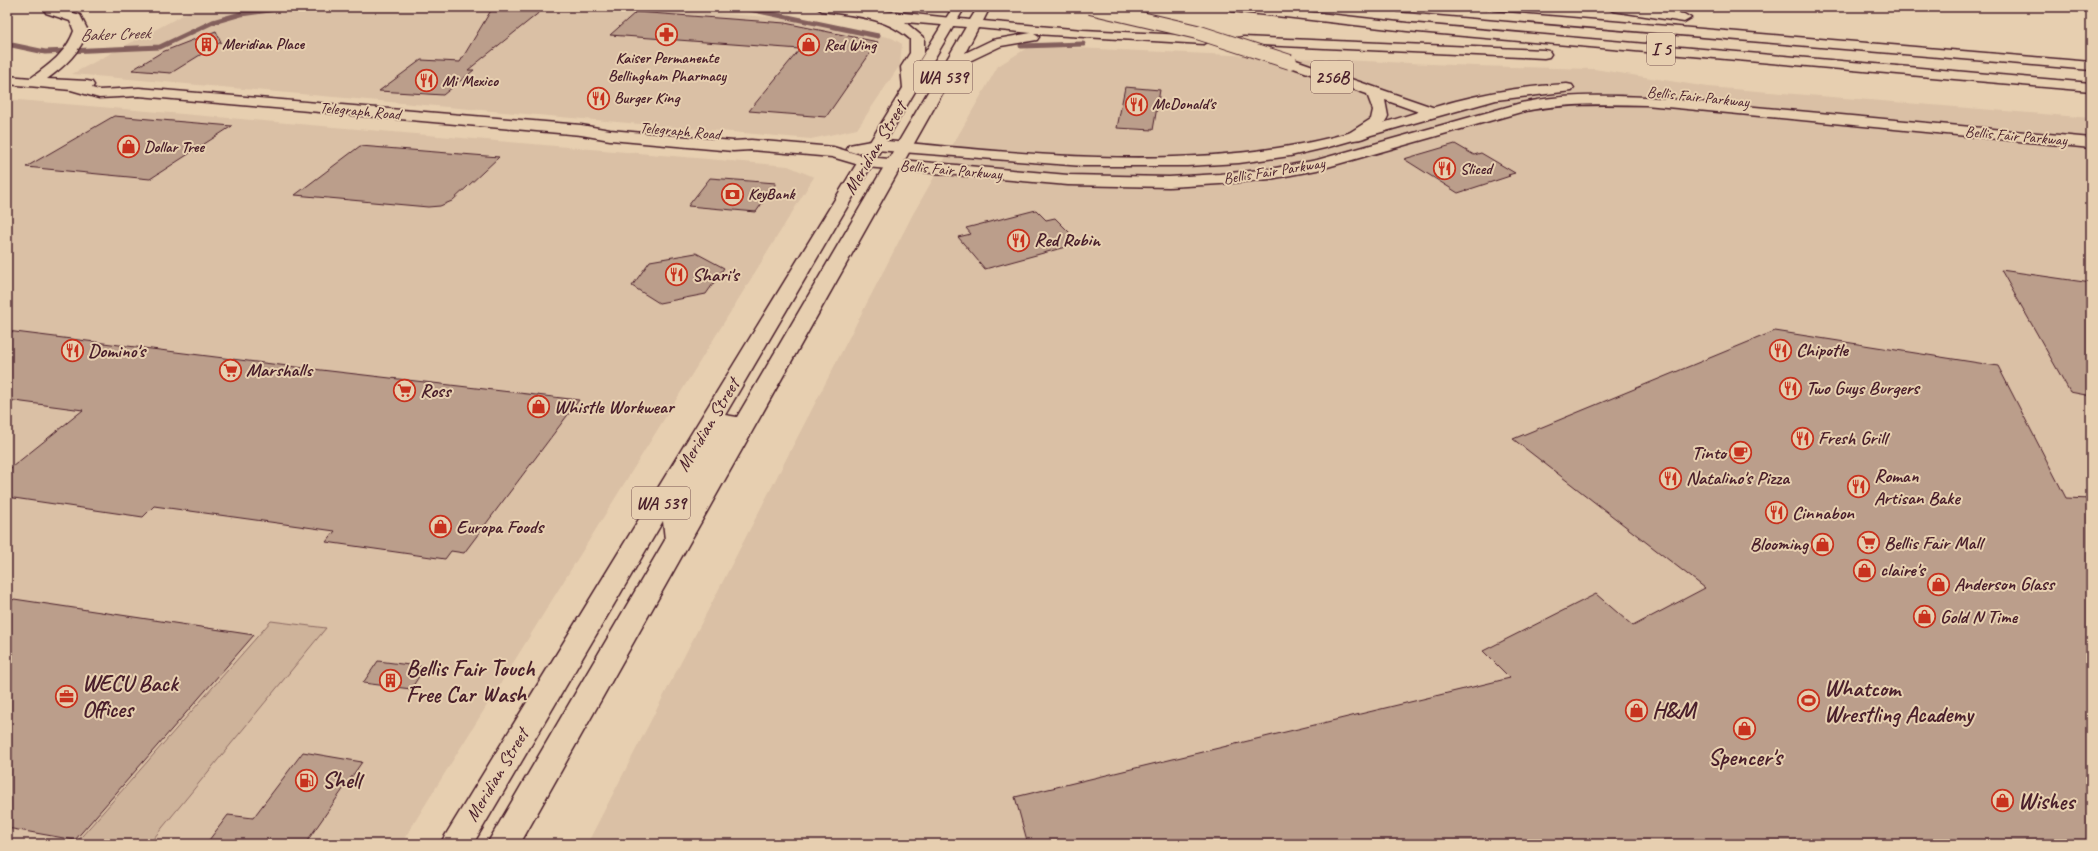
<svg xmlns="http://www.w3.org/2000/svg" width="2098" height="851" font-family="Caveat,sans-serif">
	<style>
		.built { fill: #dac0a5 }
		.green { fill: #ceb39a; stroke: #8c6962 }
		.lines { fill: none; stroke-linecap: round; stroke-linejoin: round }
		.stream { stroke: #835f5b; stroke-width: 5 }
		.building { fill: #bb9e8b; stroke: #4a1f2b }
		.minor-casing { stroke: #4a1f2b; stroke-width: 3 }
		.major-casing { stroke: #4a1f2b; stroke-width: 3 }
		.highway-casing { stroke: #4a1f2b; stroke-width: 3 }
		.minor { fill: #e7cfb0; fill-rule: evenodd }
		.major { fill: #e7cfb0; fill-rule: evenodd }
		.highway { fill: #e7cfb0; fill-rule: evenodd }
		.highway-bridge-casing { stroke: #4a1f2b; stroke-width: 16; stroke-linecap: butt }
		.highway-bridge { stroke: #e7cfb0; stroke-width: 14 }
		.labels { text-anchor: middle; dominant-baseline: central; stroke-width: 4; stroke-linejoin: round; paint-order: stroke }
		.far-poi-label { font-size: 16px; font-weight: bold; fill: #4a1f2b; stroke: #e7cfb0; text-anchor: start }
		.far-street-label { font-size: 16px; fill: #4a1f2b; stroke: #e7cfb0 }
		.far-water-label { font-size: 17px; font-style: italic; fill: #5d343b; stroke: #e7cfb0 }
		.shield { fill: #e7cfb0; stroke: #795453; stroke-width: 1 }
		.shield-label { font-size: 18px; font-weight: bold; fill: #4a1f2b }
		.street-label { font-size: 19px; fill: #4a1f2b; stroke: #e7cfb0 }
		.poi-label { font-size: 19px; font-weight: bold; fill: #4a1f2b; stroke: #e7cfb0; text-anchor: start }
		.near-poi-label { font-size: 23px; font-weight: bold; fill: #4a1f2b; stroke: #e7cfb0; text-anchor: start }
	</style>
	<rect width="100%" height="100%" fill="#e7cfb0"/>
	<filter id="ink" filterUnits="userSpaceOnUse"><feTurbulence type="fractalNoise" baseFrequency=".025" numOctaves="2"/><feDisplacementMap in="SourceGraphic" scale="8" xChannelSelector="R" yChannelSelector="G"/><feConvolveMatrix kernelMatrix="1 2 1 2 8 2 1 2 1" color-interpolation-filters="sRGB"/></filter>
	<g filter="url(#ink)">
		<!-- built -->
		<g class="built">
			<path d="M198,7H602L652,9L800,19L892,38L902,44L900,65L857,129L811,139L72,74Z"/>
			<path d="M1030,46L1475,66L1594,69L1708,87L2091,118V844H587L913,214L998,66Z"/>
			<path d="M7,99L788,166L814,177L401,844H149L325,628L271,621L75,844H7Z"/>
		</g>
		<!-- green -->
		<path class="green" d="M271,621L326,628L149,844H75Z"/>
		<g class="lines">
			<!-- stream -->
			<g class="stream">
				<path d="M740,7L878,36"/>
				<path d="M7,44L45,52L160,47L213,22L241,14L290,7"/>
				<path d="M1021,46L1083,44"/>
			</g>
		</g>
		<!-- building -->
		<g class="building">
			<path d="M493,7H546L468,70H474L443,95L379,91L421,60L460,62Z"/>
			<path d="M636,12L785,23L878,42L826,117L749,111L800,49L610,35Z"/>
			<path d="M216,31L221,42L171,73L132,70L162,52Z"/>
			<path d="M1125,87L1160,90L1153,130L1117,128Z"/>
			<path d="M114,116L232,126L150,179L26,167Z"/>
			<path d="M1455,144L1474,155L1481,153L1515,173L1508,175L1510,176L1458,193L1404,159Z"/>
			<path d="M360,146L499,157L452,201L440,206L428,207L295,195Z"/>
			<path d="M710,178L776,183L756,212L688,206Z"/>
			<path d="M1036,210L1046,220L1055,218L1080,243L985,269L958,237L971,234L966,228Z"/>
			<path d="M696,253L724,268L706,294L659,303L632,286L650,261Z"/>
			<path d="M2001,270L2091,283V396L2070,392Z"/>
			<path d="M7,331L304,368L579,400L464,553L451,551L445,559L326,542L335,531L154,506L143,517L7,497V471L83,410L7,400Z"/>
			<path d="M1775,331L1998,366L2066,498L2091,499V844H1028L1015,797L1510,678L1483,651L1596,594L1633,626L1705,588L1513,439Z"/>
			<path d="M14,599L254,635L75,840L7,828V606Z"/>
			<path d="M378,661L425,667L411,689L363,683Z"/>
			<path d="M303,752L362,762L305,844H206L228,815L253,818Z"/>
		</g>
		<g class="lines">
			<defs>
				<g id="minor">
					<path d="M46,7H54L80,15L88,31C80,52 65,66 47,79L87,81L92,82L94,85L92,88L99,90L139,88L581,125L610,130L733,141L751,140L833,147L867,157L1068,175L1169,177L1220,174L1270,169L1317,160L1521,103C1562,94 1604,95 1646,97L2091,138V148L1646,105C1604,104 1562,103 1521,112L1317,170L1270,179L1220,184L1169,187L1068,185L866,167L832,157L751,150L733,151L610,140L581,135L139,96L99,98L71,90L7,84V76L31,78C49,65 66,53 74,31L70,21L46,13L45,10Z"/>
					<path d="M1567,84L1572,85L1574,88L1572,91L1496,100L1325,148L1290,156L1239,163L1187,166H1083L876,150L855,153L849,151L847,148L849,145L876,140C1013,153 1153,169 1290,146C1347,137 1401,116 1456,101C1493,91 1529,86 1567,84Z"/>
				</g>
				<path id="major" d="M953,7H965L915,91H905L903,88Z"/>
				<g id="highway">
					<path d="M816,7H848L970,20L978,7H990L983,21L1083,30L1204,36L1211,40L1204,44L1034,34L1039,37L1037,40L1001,46L957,67L520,844H487L665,540L663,521L473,844H440L903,88L901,67L910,53V39C885,17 855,16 822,11ZM905,22L966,27L737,417L725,415L917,88L915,67L924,53V38ZM978,28L1031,33L992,40L965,53Z"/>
					<path d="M1226,7H1266L1407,23L2091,83V91L1407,31L1232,11Z"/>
					<path d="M1391,7H1442L2091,62V70L1397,11Z"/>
					<path d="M1607,7H1638L1684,14L1691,18L1684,22L1613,11Z"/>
					<path d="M1243,37L1544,50L1549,51L1551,54L1549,57L1544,58L1238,44L1236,41L1238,38Z"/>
					<path d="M1290,58L1438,109L1441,112L1438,115L1433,117L1385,100L1388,116C1383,129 1364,143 1349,139L1347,136L1349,133L1371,119L1373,110L1367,94L1285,65L1283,62L1285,59Z"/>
				</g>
			</defs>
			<!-- minor casing -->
			<use href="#minor" class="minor-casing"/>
			<!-- major casing -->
			<use href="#major" class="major-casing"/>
			<!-- highway casing -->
			<use href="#highway" class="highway-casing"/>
			<!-- minor -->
			<use href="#minor" class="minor"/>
			<!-- major -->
			<use href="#major" class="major"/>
			<!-- highway -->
			<use href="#highway" class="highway"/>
			<defs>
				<path id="highway-bridge" d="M1090,7L1197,32L1290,62"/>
			</defs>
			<!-- highway-bridge casing -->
			<use href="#highway-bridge" class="highway-bridge-casing"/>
			<!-- highway-bridge -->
			<use href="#highway-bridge" class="highway-bridge"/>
		</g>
	</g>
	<!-- icons -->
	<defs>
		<symbol id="pharmacy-ring" viewBox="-11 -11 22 22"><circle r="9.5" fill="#e7cfb0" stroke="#c8321e" stroke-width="1.5"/><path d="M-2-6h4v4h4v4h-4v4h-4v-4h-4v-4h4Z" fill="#c8321e"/></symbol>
		<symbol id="building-ring" viewBox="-11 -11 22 22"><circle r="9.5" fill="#e7cfb0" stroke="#c8321e" stroke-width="1.5"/><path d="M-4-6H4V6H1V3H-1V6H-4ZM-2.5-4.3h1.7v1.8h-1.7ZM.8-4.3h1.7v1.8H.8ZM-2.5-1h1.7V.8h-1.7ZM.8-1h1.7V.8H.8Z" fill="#c8321e"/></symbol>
		<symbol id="shop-ring" viewBox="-11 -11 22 22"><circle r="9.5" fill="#e7cfb0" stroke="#c8321e" stroke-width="1.5"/><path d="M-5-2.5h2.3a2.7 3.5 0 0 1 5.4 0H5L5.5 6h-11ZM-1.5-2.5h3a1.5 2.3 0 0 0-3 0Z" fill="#c8321e"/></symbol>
		<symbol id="restaurant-ring" viewBox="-11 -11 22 22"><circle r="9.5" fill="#e7cfb0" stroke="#c8321e" stroke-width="1.5"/><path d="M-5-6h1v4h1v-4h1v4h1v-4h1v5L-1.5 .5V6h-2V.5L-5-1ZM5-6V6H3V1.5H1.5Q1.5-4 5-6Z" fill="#c8321e"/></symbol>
		<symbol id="bank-ring" viewBox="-11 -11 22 22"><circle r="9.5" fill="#e7cfb0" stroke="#c8321e" stroke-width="1.5"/><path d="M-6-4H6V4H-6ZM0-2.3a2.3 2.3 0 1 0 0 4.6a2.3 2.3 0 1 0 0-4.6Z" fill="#c8321e"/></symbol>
		<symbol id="supermarket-ring" viewBox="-11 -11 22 22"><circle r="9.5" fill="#e7cfb0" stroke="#c8321e" stroke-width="1.5"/><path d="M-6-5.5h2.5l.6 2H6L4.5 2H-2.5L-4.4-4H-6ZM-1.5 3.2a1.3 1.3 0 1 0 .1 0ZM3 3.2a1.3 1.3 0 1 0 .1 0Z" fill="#c8321e"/></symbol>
		<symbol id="cafe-ring" viewBox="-11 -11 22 22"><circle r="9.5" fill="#e7cfb0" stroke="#c8321e" stroke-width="1.5"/><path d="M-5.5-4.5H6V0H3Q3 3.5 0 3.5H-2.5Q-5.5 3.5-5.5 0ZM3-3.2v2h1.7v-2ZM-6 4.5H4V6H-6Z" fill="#c8321e"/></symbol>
		<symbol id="office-ring" viewBox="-11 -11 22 22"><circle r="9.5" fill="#e7cfb0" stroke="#c8321e" stroke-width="1.5"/><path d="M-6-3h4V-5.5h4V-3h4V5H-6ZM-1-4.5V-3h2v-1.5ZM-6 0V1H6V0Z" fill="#c8321e"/></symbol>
		<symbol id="stadium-ring" viewBox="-11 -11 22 22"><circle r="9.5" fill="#e7cfb0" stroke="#c8321e" stroke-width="1.5"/><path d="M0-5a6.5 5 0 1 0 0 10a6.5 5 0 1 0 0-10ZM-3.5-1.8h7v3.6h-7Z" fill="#c8321e"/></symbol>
		<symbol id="fuel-ring" viewBox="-11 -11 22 22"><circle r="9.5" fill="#e7cfb0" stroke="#c8321e" stroke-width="1.5"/><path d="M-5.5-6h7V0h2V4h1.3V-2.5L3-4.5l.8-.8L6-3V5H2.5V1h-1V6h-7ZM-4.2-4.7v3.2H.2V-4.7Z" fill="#c8321e"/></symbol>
	</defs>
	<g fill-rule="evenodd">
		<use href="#pharmacy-ring" x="654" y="22" width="25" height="25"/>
		<use href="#building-ring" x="194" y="32" width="25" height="25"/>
		<use href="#shop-ring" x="796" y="32" width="25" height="25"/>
		<use href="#restaurant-ring" x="414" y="68" width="25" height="25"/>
		<use href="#restaurant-ring" x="586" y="86" width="25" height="25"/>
		<use href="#restaurant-ring" x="1124" y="92" width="25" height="25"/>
		<use href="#shop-ring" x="116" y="134" width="25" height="25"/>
		<use href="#restaurant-ring" x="1432" y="156" width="25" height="25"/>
		<use href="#bank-ring" x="720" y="182" width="25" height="25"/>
		<use href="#restaurant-ring" x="1006" y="228" width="25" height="25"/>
		<use href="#restaurant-ring" x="664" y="262" width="25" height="25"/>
		<use href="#restaurant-ring" x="1768" y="338" width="25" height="25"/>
		<use href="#restaurant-ring" x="60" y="338" width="25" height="25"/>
		<use href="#supermarket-ring" x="218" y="358" width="25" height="25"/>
		<use href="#restaurant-ring" x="1778" y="376" width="25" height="25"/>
		<use href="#supermarket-ring" x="392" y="378" width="25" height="25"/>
		<use href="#shop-ring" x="526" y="394" width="25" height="25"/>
		<use href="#restaurant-ring" x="1790" y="426" width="25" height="25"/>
		<use href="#cafe-ring" x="1728" y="440" width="25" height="25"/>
		<use href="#restaurant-ring" x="1658" y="466" width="25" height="25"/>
		<use href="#restaurant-ring" x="1846" y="474" width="25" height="25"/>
		<use href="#restaurant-ring" x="1764" y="500" width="25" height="25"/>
		<use href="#shop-ring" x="428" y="514" width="25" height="25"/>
		<use href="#supermarket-ring" x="1856" y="530" width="25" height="25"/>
		<use href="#shop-ring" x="1810" y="532" width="25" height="25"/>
		<use href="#shop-ring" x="1852" y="558" width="25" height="25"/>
		<use href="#shop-ring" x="1926" y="572" width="25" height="25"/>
		<use href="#shop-ring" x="1912" y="604" width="25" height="25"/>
		<use href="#building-ring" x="378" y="668" width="25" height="25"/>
		<use href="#office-ring" x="54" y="684" width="25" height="25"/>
		<use href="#stadium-ring" x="1796" y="688" width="25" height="25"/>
		<use href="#shop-ring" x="1624" y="698" width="25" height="25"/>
		<use href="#shop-ring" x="1732" y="716" width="25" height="25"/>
		<use href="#fuel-ring" x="294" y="768" width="25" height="25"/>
		<use href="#shop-ring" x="1990" y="788" width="25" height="25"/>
	</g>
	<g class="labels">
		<!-- far-poi labels -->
		<g class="far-poi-label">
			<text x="222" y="44">Meridian Place</text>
			<text x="824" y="45">Red Wing</text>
			<text x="667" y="58" text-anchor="middle">Kaiser Permanente<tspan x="667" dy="18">Bellingham Pharmacy</tspan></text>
			<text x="442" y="81">Mi Mexico</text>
			<text x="614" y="98">Burger King</text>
			<text x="1152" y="104">McDonald's</text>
			<text x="144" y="147">Dollar Tree</text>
			<text x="1460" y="169">Sliced</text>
			<text x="748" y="194">KeyBank</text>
		</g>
		<!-- far-street labels -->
		<g class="far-street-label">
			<text transform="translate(1698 97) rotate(6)">Bellis Fair Parkway</text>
			<text transform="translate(360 111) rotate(5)">Telegraph Road</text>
			<text transform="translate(680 131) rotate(5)">Telegraph Road</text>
			<text transform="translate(2016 136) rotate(5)">Bellis Fair Parkway</text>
			<text transform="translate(951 170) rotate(5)">Bellis Fair Parkway</text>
			<text transform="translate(1274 171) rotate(-9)">Bellis Fair Parkway</text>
		</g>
		<!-- far-water labels -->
		<g class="far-water-label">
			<text transform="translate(115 34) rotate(-2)">Baker Creek</text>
		</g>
		<!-- shield labels -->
		<g class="shield">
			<rect x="1647" y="33" width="28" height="32" rx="3"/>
			<rect x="914" y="61" width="58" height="32" rx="3"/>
			<rect x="1311" y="61" width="42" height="32" rx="3"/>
			<rect x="632" y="487" width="58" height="32" rx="3"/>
		</g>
		<g class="shield-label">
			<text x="1661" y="49">I 5</text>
			<text x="943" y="77">WA 539</text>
			<text x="1332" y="77">256B</text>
			<text x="661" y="503">WA 539</text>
		</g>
		<!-- street labels -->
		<g class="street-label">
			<text transform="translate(875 148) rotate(-59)">Meridian Street</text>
			<text transform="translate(708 425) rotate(-59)">Meridian Street</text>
			<text transform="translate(497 775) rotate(-59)">Meridian Street</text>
		</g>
		<!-- poi labels -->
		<g class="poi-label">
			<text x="1034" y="240">Red Robin</text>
			<text x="692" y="275">Shari's</text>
			<text x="1796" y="350">Chipotle</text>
			<text x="88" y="351">Domino's</text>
			<text x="246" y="370">Marshalls</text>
			<text x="1806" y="388">Two Guys Burgers</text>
			<text x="420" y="391">Ross</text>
			<text x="554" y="407">Whistle Workwear</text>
			<text x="1818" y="438">Fresh Grill</text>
			<text x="1726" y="453" text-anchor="end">Tinto</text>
			<text x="1874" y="476">Roman<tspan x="1874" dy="22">Artisan Bake</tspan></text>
			<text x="1686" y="478">Natalino's Pizza</text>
			<text x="1792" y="513">Cinnabon</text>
			<text x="456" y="527">Europa Foods</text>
			<text x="1884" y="543">Bellis Fair Mall</text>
			<text x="1808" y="544" text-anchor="end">Blooming</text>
			<text x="1880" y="570">claire's</text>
			<text x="1954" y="584">Anderson Glass</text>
			<text x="1940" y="617">Gold N Time</text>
		</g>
		<!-- near-poi labels -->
		<g class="near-poi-label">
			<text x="406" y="668">Bellis Fair Touch<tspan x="406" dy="26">Free Car Wash</tspan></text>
			<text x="82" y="683">WECU Back<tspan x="82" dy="26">Offices</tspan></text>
			<text x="1824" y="688">Whatcom<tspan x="1824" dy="26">Wrestling Academy</tspan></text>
			<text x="1652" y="710">H&amp;M</text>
			<text x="1745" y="757" text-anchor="middle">Spencer's</text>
			<text x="322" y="780">Shell</text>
			<text x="2018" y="801">Wishes</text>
		</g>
	</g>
	<!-- margin -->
	<rect width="2098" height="851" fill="none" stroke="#e7cfb0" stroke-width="24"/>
	<rect x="12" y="12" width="2074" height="827" fill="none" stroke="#4a1f2b" stroke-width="1.5" filter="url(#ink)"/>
</svg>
